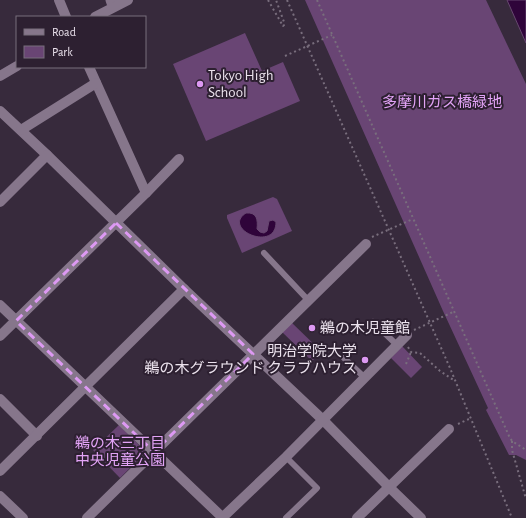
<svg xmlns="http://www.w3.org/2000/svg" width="526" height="518" font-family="'Alegreya Sans','Noto Sans JP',sans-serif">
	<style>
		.green { fill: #694574 }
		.water { fill: #2f043a; stroke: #674770 }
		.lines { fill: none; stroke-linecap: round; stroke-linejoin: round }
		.path { stroke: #796e7d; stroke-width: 2; stroke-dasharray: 2 3; stroke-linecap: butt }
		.service { stroke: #86768b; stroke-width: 6 }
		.pedestrian { stroke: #86768b; stroke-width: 9 }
		.minor { stroke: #86768b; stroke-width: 10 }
		.marked { fill: none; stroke: #dd99f3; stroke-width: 3; stroke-dasharray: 8 5; stroke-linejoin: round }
		.poi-dot { fill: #dd99f3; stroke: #2d2031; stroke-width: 1.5 }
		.labels { text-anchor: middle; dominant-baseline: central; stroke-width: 4; stroke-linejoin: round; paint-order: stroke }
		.poi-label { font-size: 15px; fill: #ebe2ed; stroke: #2d2031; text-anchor: start }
		.park-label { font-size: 15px; fill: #e2a3f6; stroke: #2d2031 }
	</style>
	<rect width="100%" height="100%" fill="#372a3c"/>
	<!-- green -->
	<g class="green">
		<path d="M305,0H486L526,84V460L516,455H509L486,410L488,408L443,311Z"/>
		<path d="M245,33L262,71L283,62L300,101L206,141L173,64Z"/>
		<path d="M273,197L277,199L292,231L242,253L227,218V215Z"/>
		<path d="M291,322L322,352L312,361L282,332Z"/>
		<path d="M402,346L422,367L411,378L391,358Z"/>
		<path d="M119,425L146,452L120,478L93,450Z"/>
	</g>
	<!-- water -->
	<g class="water">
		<path d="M507,0H526V43Z"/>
		<path d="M246,213C257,212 258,220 257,229L260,232L264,233L267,231L269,221L273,220L276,222C276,253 221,229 246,213Z"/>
	</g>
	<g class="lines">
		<!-- path -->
		<g class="path">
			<path d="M268,0L283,26L284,25V22L276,0"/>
			<path d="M287,0L450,368L512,518"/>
			<path d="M317,0L509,436L512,441L526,450"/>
			<path d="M285,56L332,35"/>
			<path d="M372,237L413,219"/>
			<path d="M414,330L453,312"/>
			<path d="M408,347L411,352L420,353L440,371L455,381"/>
			<path d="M406,364L411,352"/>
			<path d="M458,424L471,418"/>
			<path d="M512,441V450L526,499"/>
		</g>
		<!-- service -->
		<g class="service">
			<path d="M264,253L308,300"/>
			<path d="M373,322L397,345"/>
			<path d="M354,349L344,358L365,378"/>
			<path d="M286,457L317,488L286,518"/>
		</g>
		<!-- pedestrian -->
		<path class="pedestrian" d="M110,0L111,3L118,0"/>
		<!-- minor -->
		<g class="minor">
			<path d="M59,0L66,17"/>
			<path d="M95,17L128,0"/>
			<path d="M89,67L146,193"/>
			<path d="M0,76L17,66"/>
			<path d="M0,111L47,155L184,289L323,420L389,487L421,518"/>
			<path d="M21,130L96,83"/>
			<path d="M0,202L47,155"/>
			<path d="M0,305L223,518"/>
			<path d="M0,336L146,193L179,159"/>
			<path d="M0,399L37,436"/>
			<path d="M0,471L184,289"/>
			<path d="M0,496L23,518"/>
			<path d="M87,518L366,244"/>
			<path d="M222,518L286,457L407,335"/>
			<path d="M357,518L449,429"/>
		</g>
	</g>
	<!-- marked area -->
	<path class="marked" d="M116,223L253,354L154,452L16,321Z"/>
	<!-- markers -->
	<g class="poi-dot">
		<circle cx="200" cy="84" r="4"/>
		<circle cx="312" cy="328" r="4"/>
		<circle cx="365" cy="360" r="4"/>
	</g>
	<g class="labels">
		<!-- poi labels -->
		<g class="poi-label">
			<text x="208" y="75">Tokyo High<tspan x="208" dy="17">School</tspan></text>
			<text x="320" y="328">鵜の木児童館</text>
			<text x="357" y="351" text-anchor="end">明治学院大学<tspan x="357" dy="17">鵜の木グラウンド クラブハウス</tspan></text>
		</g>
		<!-- park labels -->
		<g class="park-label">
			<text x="442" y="102">多摩川ガス橋緑地</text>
			<text x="120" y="443">鵜の木三丁目<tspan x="120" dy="17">中央児童公園</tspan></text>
		</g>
	</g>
	<!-- legend -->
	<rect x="16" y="16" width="130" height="52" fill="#2d2031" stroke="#796e7c"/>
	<rect x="24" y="29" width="20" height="6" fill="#86768b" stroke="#796e7c"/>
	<text x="52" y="36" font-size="12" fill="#ebe2ed">Road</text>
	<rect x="24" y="46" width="20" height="12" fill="#694574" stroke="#796e7c"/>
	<text x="52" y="56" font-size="12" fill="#ebe2ed">Park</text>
</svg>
